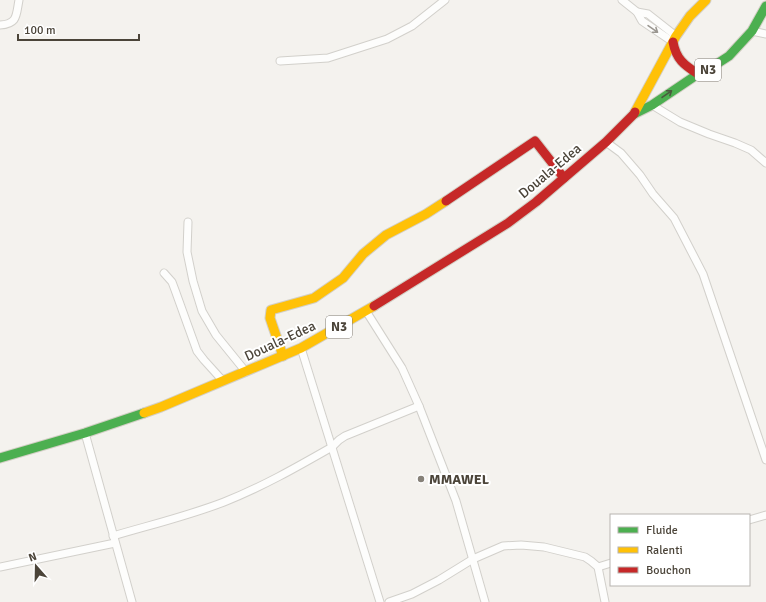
<svg xmlns="http://www.w3.org/2000/svg" width="766" height="602" font-family="Signika,sans-serif">
	<style>
		.lines { fill: none; stroke-linecap: round; stroke-linejoin: round }
		.street-casing { stroke: #d2d0cb; stroke-width: 9 }
		.fast-casing { stroke: #d3cfc5; stroke-width: 11 }
		.slow-casing { stroke: #d3cfc5; stroke-width: 11 }
		.jam-casing { stroke: #d3cfc5; stroke-width: 11 }
		.street { stroke: #fdfdfc; stroke-width: 7 }
		.fast { stroke: #4caf50; stroke-width: 9 }
		.slow { stroke: #ffc107; stroke-width: 9 }
		.jam { stroke: #c62828; stroke-width: 9 }
		.oneway { stroke: #9b9791 }
		.oneway2 { stroke: #4b593e }
		.poi-dot { fill: #868178; stroke: #fff; stroke-width: 1.5 }
		.labels { text-anchor: middle; dominant-baseline: central; stroke-width: 4; stroke-linejoin: round; paint-order: stroke }
		.shield { fill: #fff; stroke: #817c74; stroke-width: 1 }
		.shield-label { font-size: 13px; font-weight: bold; fill: #4b4439 }
		.street-label { font-size: 14px; fill: #4b4439; stroke: #fff }
		.poi-label { font-size: 14px; font-weight: bold; fill: #4b4439; stroke: #fff; text-anchor: start }
	</style>
	<rect width="100%" height="100%" fill="#f4f2ee"/>
	<g class="lines">
		<defs>
			<g id="street">
				<path d="M622,0L637,12L642,21L673,42"/>
				<path d="M637,12L648,14L676,36"/>
				<path d="M0,25C18,24 16,15 19,0"/>
				<path d="M752,31L766,34"/>
				<path d="M280,61L328,58L387,39L412,26L445,0"/>
				<path d="M652,105L680,122L709,134L735,143L751,150L766,163"/>
				<path d="M606,142L621,153L640,175L653,194L674,218L703,274L766,460"/>
				<path d="M188,222L187,252L193,281L202,311L216,335L246,372"/>
				<path d="M164,273L172,282L175,290L197,351L204,360L223,381"/>
				<path d="M366,311L402,368L419,406L456,501L485,602"/>
				<path d="M301,348L380,602"/>
				<path d="M85,433L132,602"/>
				<path d="M749,520L766,515"/>
				<path d="M113,536C150,525 188,516 224,502C262,487 297,467 332,447L339,440L345,436L419,406"/>
				<path d="M0,567L115,543"/>
				<path d="M598,567L611,563"/>
				<path d="M389,602L412,594L439,580L473,559L503,546L521,545L544,547L585,557L591,561L598,567L605,602"/>
			</g>
			<g id="fast">
				<path d="M634,114L652,105L698,74L709,69L729,56L752,31L766,6"/>
				<path d="M0,458L85,433L144,413"/>
			</g>
			<g id="slow">
				<path d="M635,112L676,36L690,16L706,0"/>
				<path d="M283,356L270,318L271,310L314,298L343,278L363,254L386,235L426,214L446,201"/>
				<path d="M144,413L161,407L301,348L374,306"/>
			</g>
			<g id="jam">
				<path d="M673,42C676,59 684,65 698,74"/>
				<path d="M446,201L535,141L564,178"/>
				<path d="M374,306L508,223L536,202L606,142L634,114L635,112"/>
			</g>
		</defs>
		<!-- street casing -->
		<use href="#street" class="street-casing"/>
		<!-- fast casing -->
		<use href="#fast" class="fast-casing"/>
		<!-- slow casing -->
		<use href="#slow" class="slow-casing"/>
		<!-- jam casing -->
		<use href="#jam" class="jam-casing"/>
		<!-- street -->
		<use href="#street" class="street"/>
		<!-- fast -->
		<use href="#fast" class="fast"/>
		<!-- slow -->
		<use href="#slow" class="slow"/>
		<!-- jam -->
		<use href="#jam" class="jam"/>
	</g>
	<!-- one-way arrows -->
	<defs><path id="oneway-shaft" d="M-6 0H5M1.5-3L5.5 0L1.5 3" fill="none" stroke-width="1.6" stroke-linecap="round" stroke-linejoin="round"/></defs>
	<use class="oneway" href="#oneway-shaft" transform="translate(653 29) rotate(35)"/>
	<use class="oneway2" href="#oneway-shaft" transform="translate(667 94) rotate(-35)"/>
	<!-- markers -->
	<circle class="poi-dot" cx="421" cy="479" r="4"/>
	<g class="labels">
		<!-- shield labels -->
		<g class="shield">
			<rect x="695" y="59" width="26" height="22" rx="3"/>
			<rect x="326" y="316" width="26" height="22" rx="3"/>
		</g>
		<g class="shield-label">
			<text x="708" y="70">N3</text>
			<text x="339" y="327">N3</text>
		</g>
		<!-- street labels -->
		<g class="street-label">
			<text transform="translate(550 171) rotate(-40)">Douala-Edea</text>
			<text transform="translate(280 341) rotate(-25)">Douala-Edea</text>
		</g>
		<!-- poi labels -->
		<g class="poi-label">
			<text x="429" y="479">MMAWEL</text>
		</g>
	</g>
	<!-- legend -->
	<rect x="610" y="514" width="140" height="72" fill="#ffffff" stroke="#b7b4b0"/>
	<rect x="618" y="527" width="20" height="6" fill="#4caf50" stroke="#b7b4b0"/>
	<text x="646" y="534" font-size="12" fill="#4b4439">Fluide</text>
	<rect x="618" y="547" width="20" height="6" fill="#ffc107" stroke="#b7b4b0"/>
	<text x="646" y="554" font-size="12" fill="#4b4439">Ralenti</text>
	<rect x="618" y="567" width="20" height="6" fill="#c62828" stroke="#b7b4b0"/>
	<text x="646" y="574" font-size="12" fill="#4b4439">Bouchon</text>
	<!-- north arrow -->
	<g transform="translate(36 566) rotate(340)" stroke="#ffffff" stroke-width="3" paint-order="stroke">
	<path d="M0-3L7 15L0 10L-7 15Z" fill="#4b4439"/>
	<text y="-6" font-size="11" font-weight="bold" text-anchor="middle" fill="#4b4439">N</text>
	</g>
	<!-- scale -->
	<path d="M18 34v6h121v-6" fill="none" stroke="#4b4439" stroke-width="2"/>
	<text x="24" y="34" font-size="12" fill="#4b4439" stroke="#ffffff" stroke-width="3" paint-order="stroke">100 m</text>
</svg>
